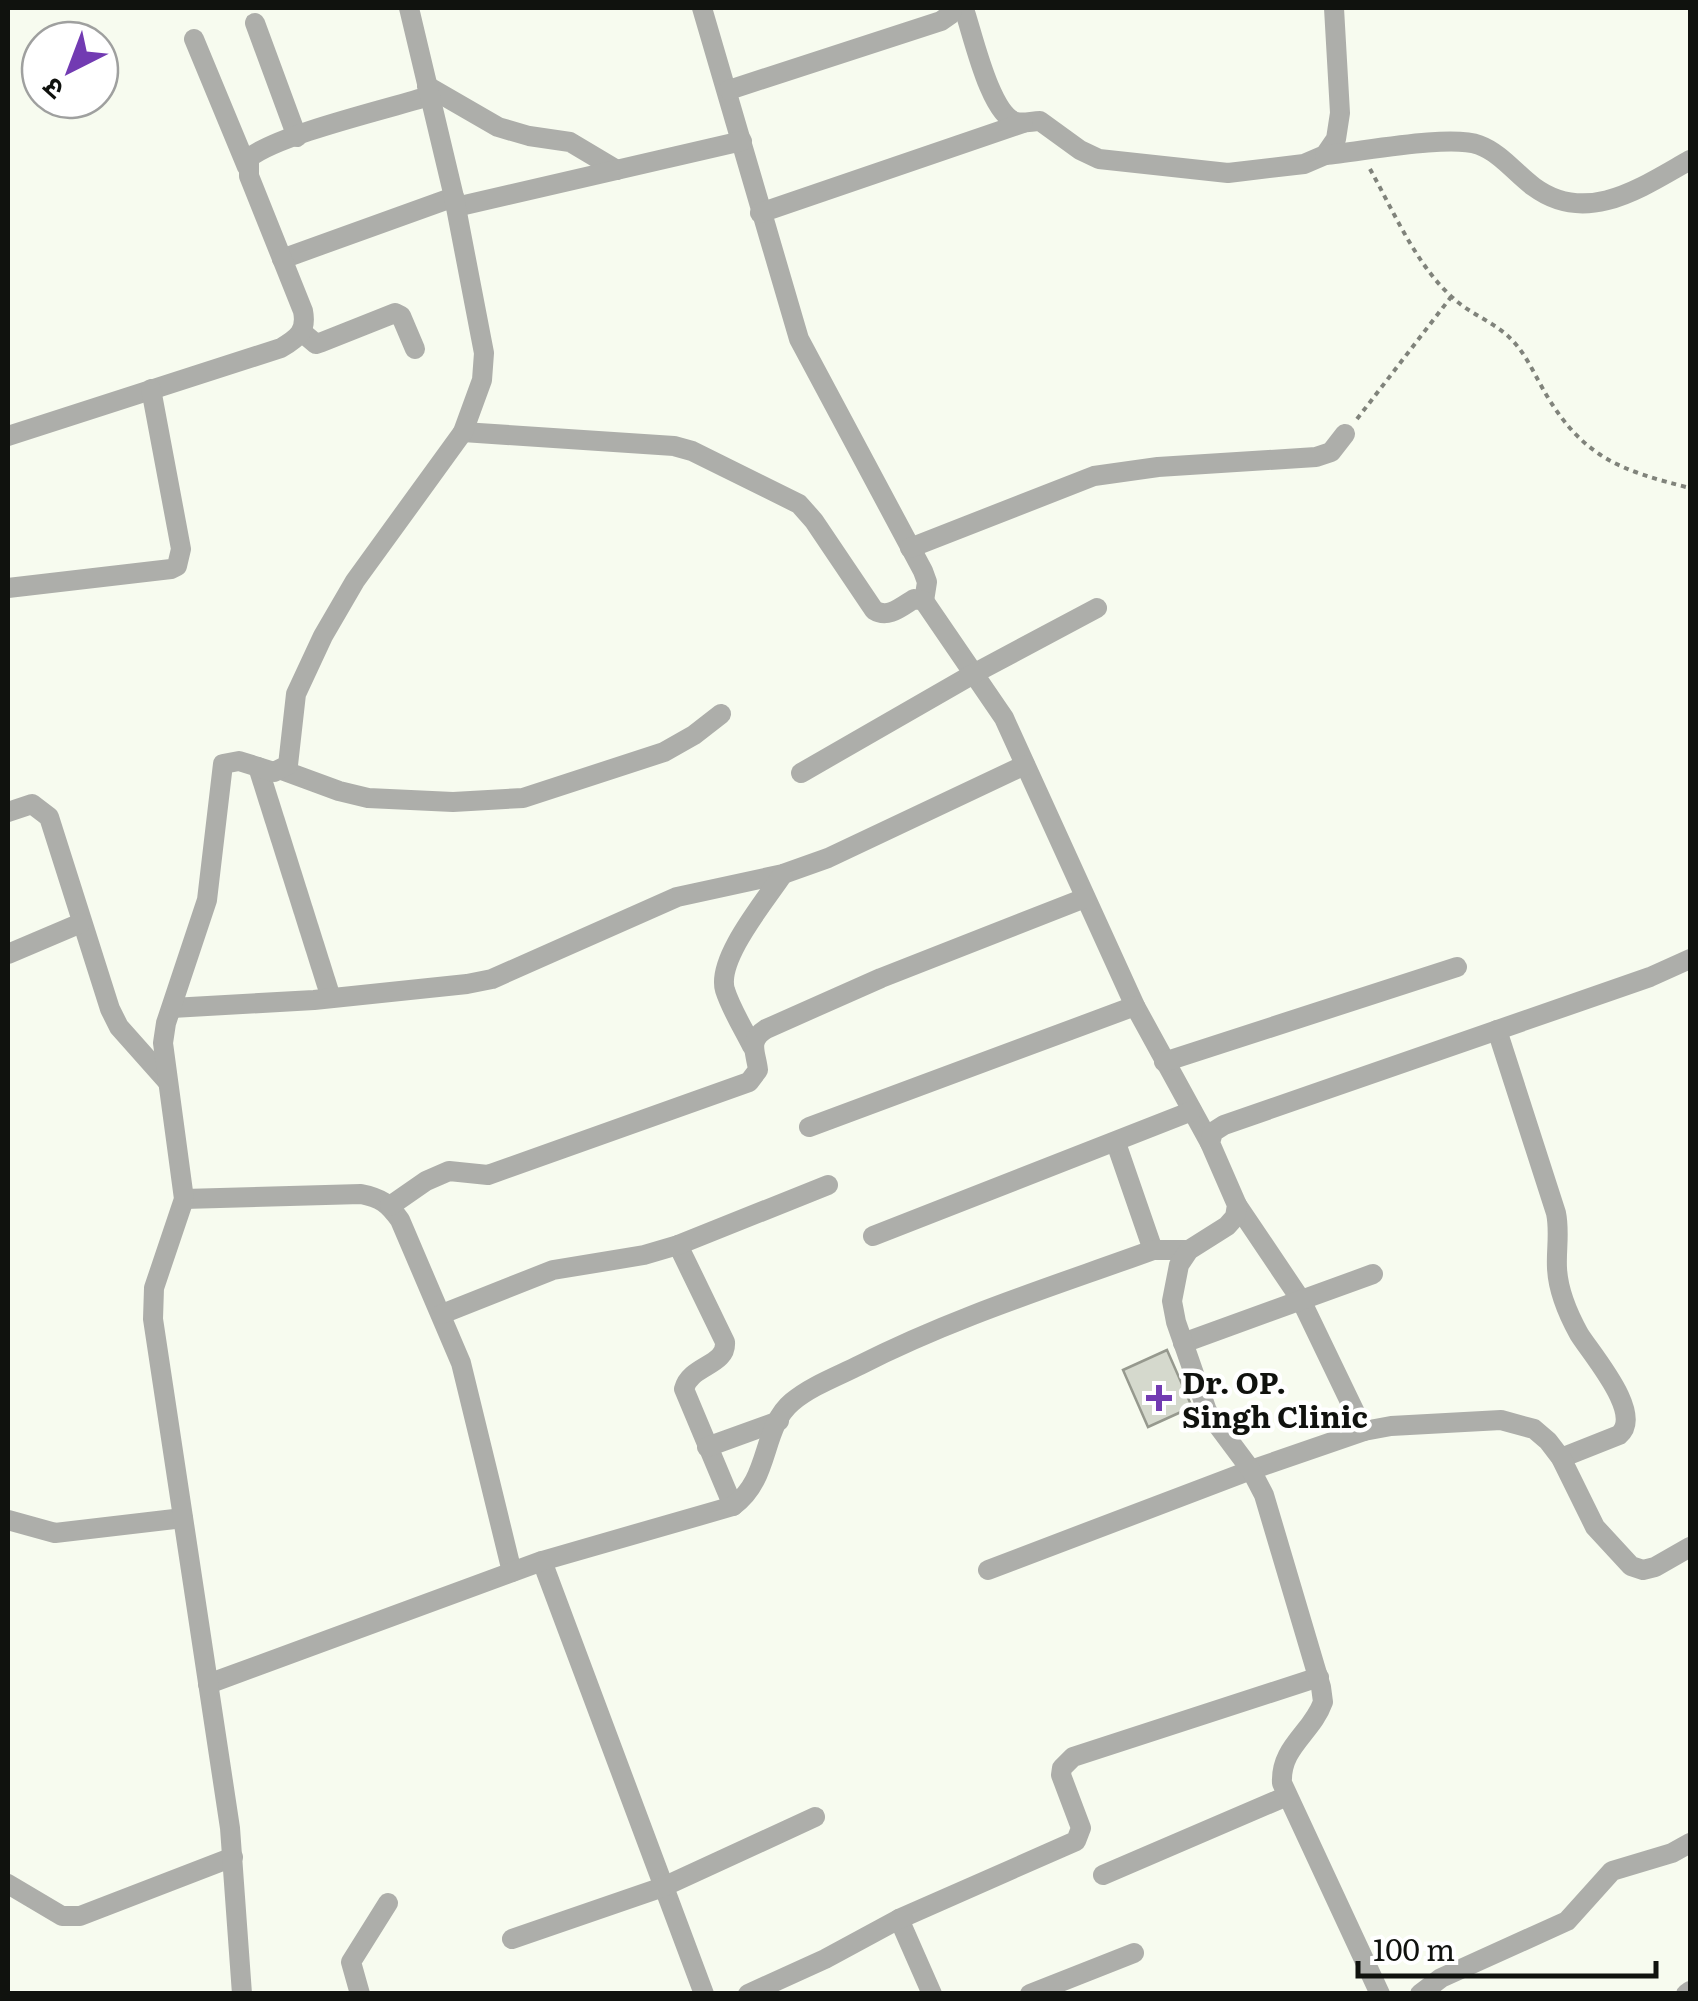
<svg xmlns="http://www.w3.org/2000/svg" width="1698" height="2001" font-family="Literata,'Noto Sans Devanagari',serif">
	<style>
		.building { fill: #d5d9cd; stroke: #96998e; stroke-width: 2.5 }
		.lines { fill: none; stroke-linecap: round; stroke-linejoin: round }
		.path { stroke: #80837b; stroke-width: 4; stroke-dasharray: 5 5; stroke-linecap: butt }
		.street { stroke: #adaeaa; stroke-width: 20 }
		.poi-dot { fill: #723bb2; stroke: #fff; stroke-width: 4 }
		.labels { text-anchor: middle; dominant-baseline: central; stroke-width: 9; stroke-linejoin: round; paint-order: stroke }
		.poi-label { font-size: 30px; font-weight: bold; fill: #10120e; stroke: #fff; text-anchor: start }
	</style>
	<rect width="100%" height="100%" fill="#f7fbef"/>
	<!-- building -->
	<path class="building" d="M1167,1350L1192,1407L1148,1427L1123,1370Z"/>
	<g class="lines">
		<!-- path -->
		<g class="path">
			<path d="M1370,169C1394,212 1416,265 1453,298C1470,314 1494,322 1510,338C1526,353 1536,378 1547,396C1585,459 1623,471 1690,488"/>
			<path d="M1357,419L1451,297"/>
		</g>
		<!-- street -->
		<g class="street">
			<path d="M702,8L799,339L923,571L927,582L924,601"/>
			<path d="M964,9C973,35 990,114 1016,122C1024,124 1032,121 1040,121L1080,150L1099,159L1228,173L1304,164L1325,155L1336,139L1340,113L1334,8"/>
			<path d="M255,23L297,137"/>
			<path d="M194,39L247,167"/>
			<path d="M427,86L498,127L529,136L570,142L617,170"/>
			<path d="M729,90L941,21L951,14L952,8"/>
			<path d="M1325,155C1360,152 1450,134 1479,145C1501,153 1516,174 1534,187C1587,226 1642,187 1690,160"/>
			<path d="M456,207L742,141"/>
			<path d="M760,213L1023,123"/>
			<path d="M282,259L454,197"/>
			<path d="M303,333L316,344L322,342L395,313L401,316L415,349"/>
			<path d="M463,432L674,446L692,451L799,504L814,521L874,610C888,619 901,607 914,599L924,601L1004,718L1135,1006L1210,1143"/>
			<path d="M8,436L281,348C298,338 307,331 303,311L249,176V158C279,134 388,109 429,96"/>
			<path d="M910,548L1094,476L1158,467L1316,457L1331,452L1345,434"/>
			<path d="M8,588L171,569L177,566L181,549L151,389"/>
			<path d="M258,767L331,998"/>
			<path d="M282,770L339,791L368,798L453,802L523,798L664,752L694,735L721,714"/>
			<path d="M801,773L975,673L1097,608"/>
			<path d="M8,812L32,804L49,817L110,1009L119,1027L167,1081"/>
			<path d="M8,954L81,923"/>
			<path d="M172,1008L314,1000L467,984L492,979L677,897L783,874L828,858L1025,765"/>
			<path d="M1497,1030L1556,1213C1560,1232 1556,1249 1557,1268C1558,1291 1568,1314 1579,1334C1592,1355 1644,1414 1619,1435L1561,1458"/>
			<path d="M752,1046C743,1028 731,1009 725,990C716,959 766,900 783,874"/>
			<path d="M1164,1062L1457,967"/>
			<path d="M809,1127L1135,1006"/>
			<path d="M1116,1143L1153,1250"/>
			<path d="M184,1199L361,1194C381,1198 388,1203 400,1220L461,1363L512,1572"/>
			<path d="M1237,1205L1301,1300L1364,1431"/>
			<path d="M390,1206L426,1181L449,1171L488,1175L749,1082L758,1070C756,1052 747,1041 766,1029L881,978L1085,898"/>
			<path d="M873,1236L1192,1111"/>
			<path d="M678,1245L725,1342C727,1366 690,1365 684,1389L733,1506"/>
			<path d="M442,1314L553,1270L644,1255L678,1245L828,1185"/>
			<path d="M1183,1343L1373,1274"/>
			<path d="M707,1447L779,1421"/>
			<path d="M8,1520L55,1533L183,1518"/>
			<path d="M542,1561L704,1994"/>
			<path d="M988,1570L1251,1470L1364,1431L1391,1426L1501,1420L1534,1429L1548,1441L1561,1458L1595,1527L1631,1566L1643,1570L1655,1567L1690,1547"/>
			<path d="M208,1684L542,1561L733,1506C771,1479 761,1428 792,1402C811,1386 838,1376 860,1365C954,1317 1054,1286 1153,1250H1189"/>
			<path d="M1103,1875L1287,1796"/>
			<path d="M8,1884L62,1916H80L233,1857"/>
			<path d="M899,1919L932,1994"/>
			<path d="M512,1939L663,1887L815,1817"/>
			<path d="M242,1994L230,1828L153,1319L154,1288L184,1199L163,1043L166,1023L207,900L223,764L239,761L274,772L288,765L296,694L323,636L355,581L463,432L482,380L484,353L454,197L409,8"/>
			<path d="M360,1994L351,1962L388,1903"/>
			<path d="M748,1994L825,1959L899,1919L1076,1841L1081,1828L1061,1775L1062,1768L1073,1757L1319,1677"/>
			<path d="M1030,1994L1134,1953"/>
			<path d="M1380,1994L1282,1783C1280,1747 1312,1733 1323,1702L1321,1687L1264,1495L1251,1470L1207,1411L1176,1322L1172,1301L1179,1265L1189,1250L1227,1226L1235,1217L1237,1205L1210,1143L1213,1132L1224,1125L1650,977L1690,959"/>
			<path d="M1420,1994L1441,1978L1567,1921L1612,1871L1672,1853L1690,1843"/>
			<path d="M1686,1994L1690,1991"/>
		</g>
	</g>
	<!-- markers -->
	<path class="poi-dot" d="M1154 1383h10v10h10v10h-10v10h-10v-10h-10v-10h10z"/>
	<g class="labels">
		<!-- poi labels -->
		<g class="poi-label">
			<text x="1182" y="1381">Dr. OP.<tspan x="1182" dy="34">Singh Clinic</tspan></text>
		</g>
	</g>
	<!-- border -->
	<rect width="1698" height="2001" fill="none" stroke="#10120e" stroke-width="20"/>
	<!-- north arrow -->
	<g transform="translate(70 70) rotate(222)"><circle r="48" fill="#ffffff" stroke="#9fa09f" stroke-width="2.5"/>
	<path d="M0-8L18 38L0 25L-18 38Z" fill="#723bb2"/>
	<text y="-15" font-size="28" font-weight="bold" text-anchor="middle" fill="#10120e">उ</text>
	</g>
	<!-- scale -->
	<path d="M1358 1961v15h298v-15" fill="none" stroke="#10120e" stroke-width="5"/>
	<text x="1373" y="1961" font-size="30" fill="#10120e" stroke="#ffffff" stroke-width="8" paint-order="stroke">100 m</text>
</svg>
